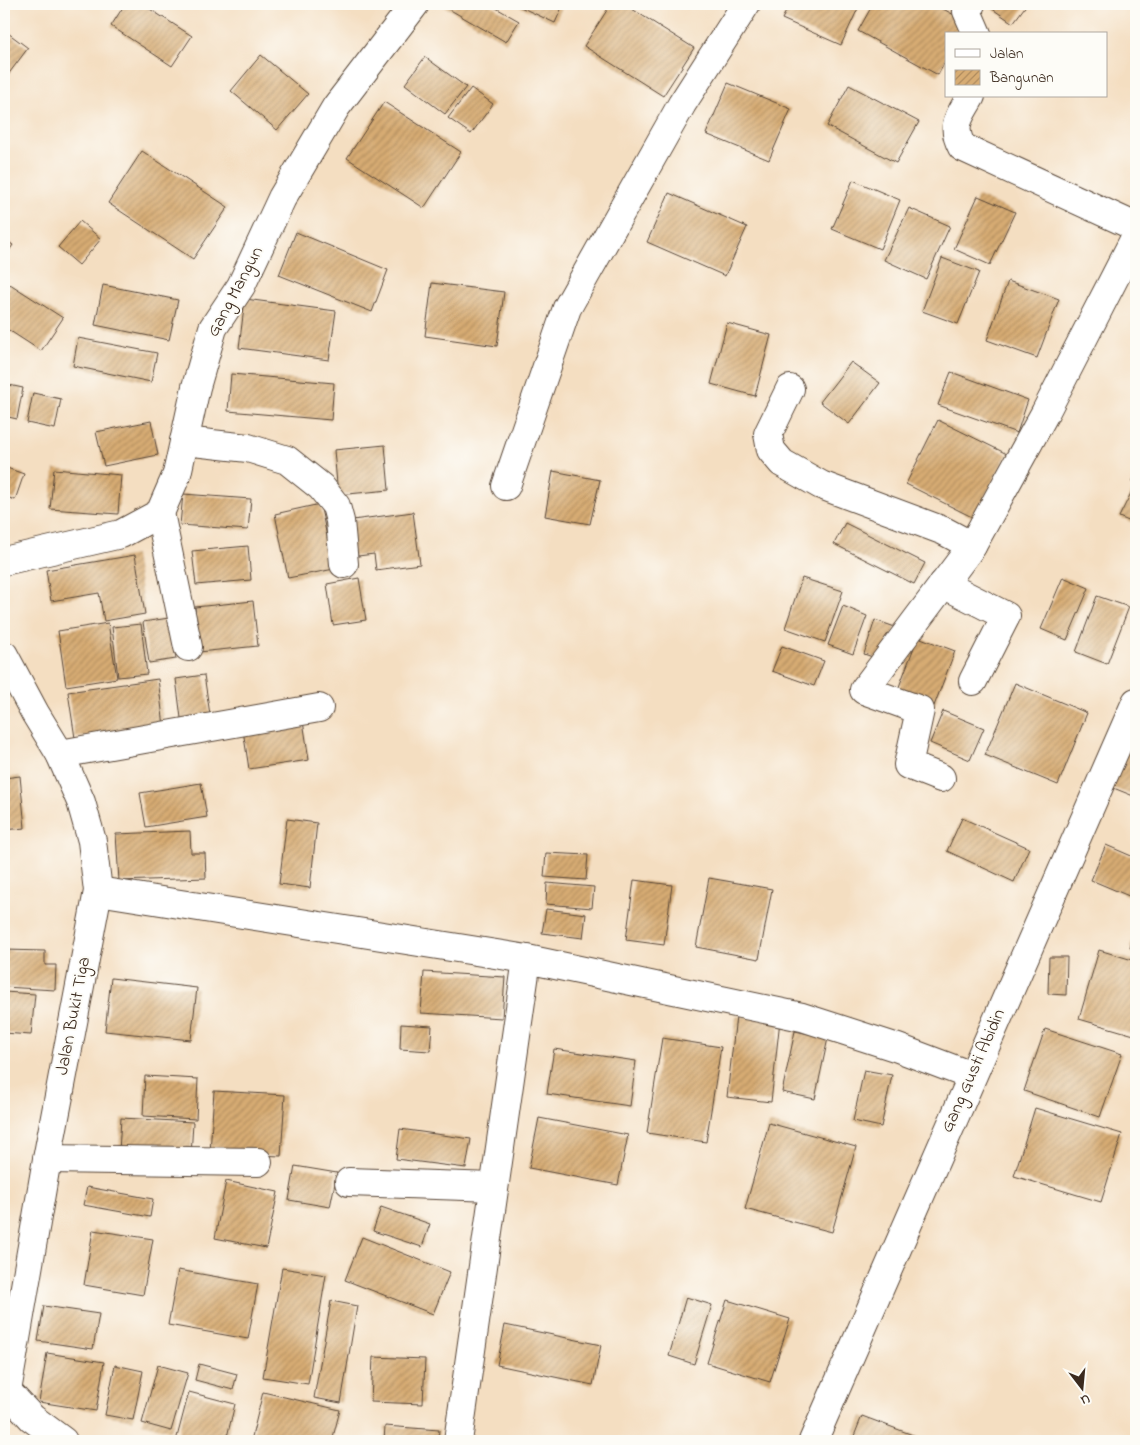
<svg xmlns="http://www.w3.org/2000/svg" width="1140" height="1445" font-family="'Indie Flower',sans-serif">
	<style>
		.building { fill: url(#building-hatch) }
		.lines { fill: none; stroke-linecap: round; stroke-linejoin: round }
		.minor-casing { stroke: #574536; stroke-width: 30 }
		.minor { stroke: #fff; stroke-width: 28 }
		.labels { text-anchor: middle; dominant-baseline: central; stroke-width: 4; stroke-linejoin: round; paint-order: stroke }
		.street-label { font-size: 18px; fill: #3b2a1e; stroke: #fdfcf7 }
	</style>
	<defs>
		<pattern id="building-hatch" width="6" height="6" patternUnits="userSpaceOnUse" patternTransform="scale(1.25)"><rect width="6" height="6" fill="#d7ac73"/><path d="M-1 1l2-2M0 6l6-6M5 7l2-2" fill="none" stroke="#b08c5e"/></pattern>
	</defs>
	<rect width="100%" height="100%" fill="#fdfcf7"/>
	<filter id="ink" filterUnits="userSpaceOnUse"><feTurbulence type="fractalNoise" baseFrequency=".02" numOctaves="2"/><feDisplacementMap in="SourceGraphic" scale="10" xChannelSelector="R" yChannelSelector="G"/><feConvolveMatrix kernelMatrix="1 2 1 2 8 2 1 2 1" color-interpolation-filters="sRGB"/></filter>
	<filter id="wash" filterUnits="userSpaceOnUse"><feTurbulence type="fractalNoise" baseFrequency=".0096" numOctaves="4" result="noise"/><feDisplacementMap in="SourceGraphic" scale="20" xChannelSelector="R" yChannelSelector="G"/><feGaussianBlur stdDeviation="1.12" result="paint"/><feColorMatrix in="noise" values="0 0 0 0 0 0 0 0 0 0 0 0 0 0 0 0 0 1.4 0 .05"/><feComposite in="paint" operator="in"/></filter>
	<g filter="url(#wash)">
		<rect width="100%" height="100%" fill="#f4dec1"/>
		<g id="blocks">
			<!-- building -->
			<g class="building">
				<path d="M125,4H142L192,36L172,66L111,26Z"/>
				<path d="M440,4H489L519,21L506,42Z"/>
				<path d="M514,4H560L563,5L555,23Z"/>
				<path d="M611,4H624L694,48L663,96L584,46Z"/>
				<path d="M790,4H860L841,45L782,19Z"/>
				<path d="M873,4H934L967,22L961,34H946V60L938,75L858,31Z"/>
				<path d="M985,4H1027L1013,23Z"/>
				<path d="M4,30L28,48L4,80Z"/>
				<path d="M261,55L308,94L277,130L231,91Z"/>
				<path d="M425,57L466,87L445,114L405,84Z"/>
				<path d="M728,83L791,109L769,160L706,134Z"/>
				<path d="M849,85L919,122L896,163L827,126Z"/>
				<path d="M471,88L493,104L471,134L448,118Z"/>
				<path d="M384,102L461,152L424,208L347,158Z"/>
				<path d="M142,151L228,207L193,259L108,203Z"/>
				<path d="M853,180L900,200L880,249L832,229Z"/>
				<path d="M669,193L747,227L725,276L647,242Z"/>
				<path d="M978,196L1015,212L990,265L954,249Z"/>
				<path d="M909,208L950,226L926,279L884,260Z"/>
				<path d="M80,221L101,239L79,265L58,247Z"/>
				<path d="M296,232L388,270L372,312L279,275Z"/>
				<path d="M4,239L13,245L4,258Z"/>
				<path d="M942,258L979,272L958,324L922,311Z"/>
				<path d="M1008,281L1059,299L1037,358L987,340Z"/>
				<path d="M432,283L504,292L497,346L425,336Z"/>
				<path d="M10,284L63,318L41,351L4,327V294Z"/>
				<path d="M103,285L178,300L169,340L95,325Z"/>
				<path d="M245,299L336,311L329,360L239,348Z"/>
				<path d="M727,323L771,335L755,396L711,384Z"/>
				<path d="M78,338L157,353L151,382L73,366Z"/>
				<path d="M851,362L880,383L849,424L820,402Z"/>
				<path d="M951,372L1028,400L1017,433L938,405Z"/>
				<path d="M231,374L334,383L331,420L228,411Z"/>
				<path d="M4,384L23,388L17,419L4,416Z"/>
				<path d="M33,393L61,399L55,429L27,423Z"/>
				<path d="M938,420L1007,454L974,518L906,484Z"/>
				<path d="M151,421L158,455L104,466L96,432Z"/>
				<path d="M385,445L389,490L338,495L334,450Z"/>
				<path d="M4,467L24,474L15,500L4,496Z"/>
				<path d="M54,469L121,475L118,514L50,509Z"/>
				<path d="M553,471L600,480L590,524L545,516Z"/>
				<path d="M1136,473V484L1132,482Z"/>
				<path d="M1132,491L1136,493V524L1119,517Z"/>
				<path d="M183,494L251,499L248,530L180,525Z"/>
				<path d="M320,504L334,569L288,578L275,514Z"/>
				<path d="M413,512L420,564L376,570L374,554L350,557L345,521Z"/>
				<path d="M845,523L925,563L914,584L834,544Z"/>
				<path d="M248,546L251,580L196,585L192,551Z"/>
				<path d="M135,555L145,614L104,621L99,593L51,601L46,570Z"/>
				<path d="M1063,577L1089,588L1067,640L1041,629Z"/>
				<path d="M359,578L366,620L333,625L327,584Z"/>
				<path d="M802,578L843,591L825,642L785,628Z"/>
				<path d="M1097,596L1129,607L1107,664L1076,652Z"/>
				<path d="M253,601L258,646L199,652L195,607Z"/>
				<path d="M843,606L867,616L853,654L828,645Z"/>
				<path d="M169,618L176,659L149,663L143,622Z"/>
				<path d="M875,620L895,627L884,661L864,654Z"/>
				<path d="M108,623L117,678L66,686L58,631Z"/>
				<path d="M141,624L147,674L118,677L112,627Z"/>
				<path d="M918,637L955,651L934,706L897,692Z"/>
				<path d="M782,646L824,661L814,686L772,671Z"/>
				<path d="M204,675L211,721L182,726L176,679Z"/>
				<path d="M158,679L164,726L75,738L68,692Z"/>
				<path d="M1015,683L1087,713L1058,785L985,755Z"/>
				<path d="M943,711L984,728L970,760L930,743Z"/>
				<path d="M303,721L309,760L249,769L243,730Z"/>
				<path d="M1127,749L1136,753V797L1111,787Z"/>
				<path d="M20,776L25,828L4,830V778Z"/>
				<path d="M201,783L207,817L146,827L140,793Z"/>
				<path d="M962,818L1029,848L1014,882L947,851Z"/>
				<path d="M287,819L317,823L310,888L279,884Z"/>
				<path d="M190,831L191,853H205L206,878L119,881L116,834Z"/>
				<path d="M1106,845L1136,858V899L1091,880Z"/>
				<path d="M546,853L588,855L586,880L544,877Z"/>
				<path d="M709,878L772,889L759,959L696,947Z"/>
				<path d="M634,880L672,885L664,945L626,940Z"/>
				<path d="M547,883L594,887L592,908L546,904Z"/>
				<path d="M546,909L586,914L583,938L542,933Z"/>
				<path d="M1136,928V950L1130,948Z"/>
				<path d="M4,950L45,951V965H56L55,990L4,987Z"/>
				<path d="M1099,950L1136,961V1028L1134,1035L1079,1019Z"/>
				<path d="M1049,957H1067L1066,995L1048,994Z"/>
				<path d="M424,972L505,977L502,1018L421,1013Z"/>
				<path d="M111,978L197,988L191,1040L105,1031Z"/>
				<path d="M4,992L35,994L31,1035L4,1033Z"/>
				<path d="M736,1016L780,1020L771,1102L727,1097Z"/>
				<path d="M401,1024L432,1026L430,1051L400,1049Z"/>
				<path d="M1045,1029L1122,1054L1100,1117L1024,1091Z"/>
				<path d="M795,1031L828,1038L815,1099L782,1092Z"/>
				<path d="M662,1038L721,1047L706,1142L647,1133Z"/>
				<path d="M554,1049L636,1061L630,1106L547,1094Z"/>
				<path d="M864,1070L892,1075L881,1127L853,1121Z"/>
				<path d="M145,1076L198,1079L196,1119L143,1116Z"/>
				<path d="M214,1091L285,1095L281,1156L210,1153Z"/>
				<path d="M1035,1108L1122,1134L1101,1202L1014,1176Z"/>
				<path d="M121,1118L193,1122L191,1156L119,1152Z"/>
				<path d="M539,1118L628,1135L618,1185L529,1168Z"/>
				<path d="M769,1123L856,1147L832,1232L745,1209Z"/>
				<path d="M400,1129L471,1139L466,1168L396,1159Z"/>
				<path d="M295,1166L337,1173L330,1207L289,1200Z"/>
				<path d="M226,1181L278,1192L266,1248L215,1238Z"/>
				<path d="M87,1187L153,1199L150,1217L83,1205Z"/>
				<path d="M381,1207L430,1224L422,1247L373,1231Z"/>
				<path d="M93,1230L153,1239L143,1295L84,1285Z"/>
				<path d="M362,1237L450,1272L433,1314L345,1280Z"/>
				<path d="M282,1268L326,1275L308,1384L263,1377Z"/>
				<path d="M178,1270L258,1284L248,1339L168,1325Z"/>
				<path d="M686,1297L712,1305L694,1364L669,1356Z"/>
				<path d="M727,1300L790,1319L770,1382L707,1363Z"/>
				<path d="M331,1301L357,1306L341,1403L314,1398Z"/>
				<path d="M44,1306L99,1314L93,1349L38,1341Z"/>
				<path d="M505,1325L601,1345L593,1385L497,1365Z"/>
				<path d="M47,1353L104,1362L96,1411L39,1402Z"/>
				<path d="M373,1357L425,1359L423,1404L371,1402Z"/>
				<path d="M199,1364L237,1374L233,1390L195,1380Z"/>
				<path d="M115,1365L143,1371L133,1420L105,1415Z"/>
				<path d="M158,1365L188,1373L171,1431L142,1423Z"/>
				<path d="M189,1392L235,1404L226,1441H176Z"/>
				<path d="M263,1392L340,1410L332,1441H251Z"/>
				<path d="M862,1416L929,1441H852Z"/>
				<path d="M385,1426L439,1430L438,1441H384Z"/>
			</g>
		</g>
	</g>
	<g filter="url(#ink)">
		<use href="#blocks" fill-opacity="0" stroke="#574536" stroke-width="1"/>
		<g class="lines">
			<defs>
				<g id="minor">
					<path d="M971,4L967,11L977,34"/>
					<path d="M971,96C960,116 950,125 962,147L1136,227"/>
					<path d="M790,389L768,434L771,450L782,463L821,485L944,531L972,546L1045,413L1136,236"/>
					<path d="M184,441L248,448L287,460L321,487L336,506L340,521L344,564"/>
					<path d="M506,486L567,308L682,104L746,4"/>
					<path d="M160,513L188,647"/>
					<path d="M4,561L121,534L160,513L177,474L196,387L213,328L241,286L282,198L336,107L415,4"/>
					<path d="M943,584L1006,616L973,681"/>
					<path d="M4,655L35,713L60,754L81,802L92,841L98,891L47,1159L7,1391"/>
					<path d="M60,754L319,708"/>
					<path d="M941,778L908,765L920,710L864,690L972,546"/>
					<path d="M98,891L527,959L802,1017L898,1048L972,1076"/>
					<path d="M47,1159L258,1162"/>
					<path d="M349,1182L494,1187"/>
					<path d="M7,1391L32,1418L63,1441"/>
					<path d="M458,1441L527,959"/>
					<path d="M813,1441L1136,702"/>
				</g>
			</defs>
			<!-- minor casing -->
			<use href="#minor" class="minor-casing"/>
			<!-- minor -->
			<use href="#minor" class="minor"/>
		</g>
	</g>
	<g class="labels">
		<!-- street labels -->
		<g class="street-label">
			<text transform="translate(236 292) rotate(-62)">Gang Mangun</text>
			<text transform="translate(74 1016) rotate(-79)">Jalan Bukit Tiga</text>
			<text transform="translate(974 1071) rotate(-66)">Gang Gusti Abidin</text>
		</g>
	</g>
	<!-- margin -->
	<rect width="1140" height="1445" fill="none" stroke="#fdfcf7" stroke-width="20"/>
	<!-- legend -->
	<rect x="945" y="32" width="162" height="65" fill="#fdfcf7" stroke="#afa8a0"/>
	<rect x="955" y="49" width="25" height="8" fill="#ffffff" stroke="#afa8a0"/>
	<text x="990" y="58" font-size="15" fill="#3b2a1e">Jalan</text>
	<rect x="955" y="70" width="25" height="15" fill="url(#building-hatch)" stroke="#afa8a0"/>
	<text x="990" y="82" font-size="15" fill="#3b2a1e">Bangunan</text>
	<!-- north arrow -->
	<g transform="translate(1082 1388) rotate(164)" stroke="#fdfcf7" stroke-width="4" paint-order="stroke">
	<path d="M0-4L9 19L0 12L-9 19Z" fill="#3b2a1e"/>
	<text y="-8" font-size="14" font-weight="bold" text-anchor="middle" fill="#3b2a1e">U</text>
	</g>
</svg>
